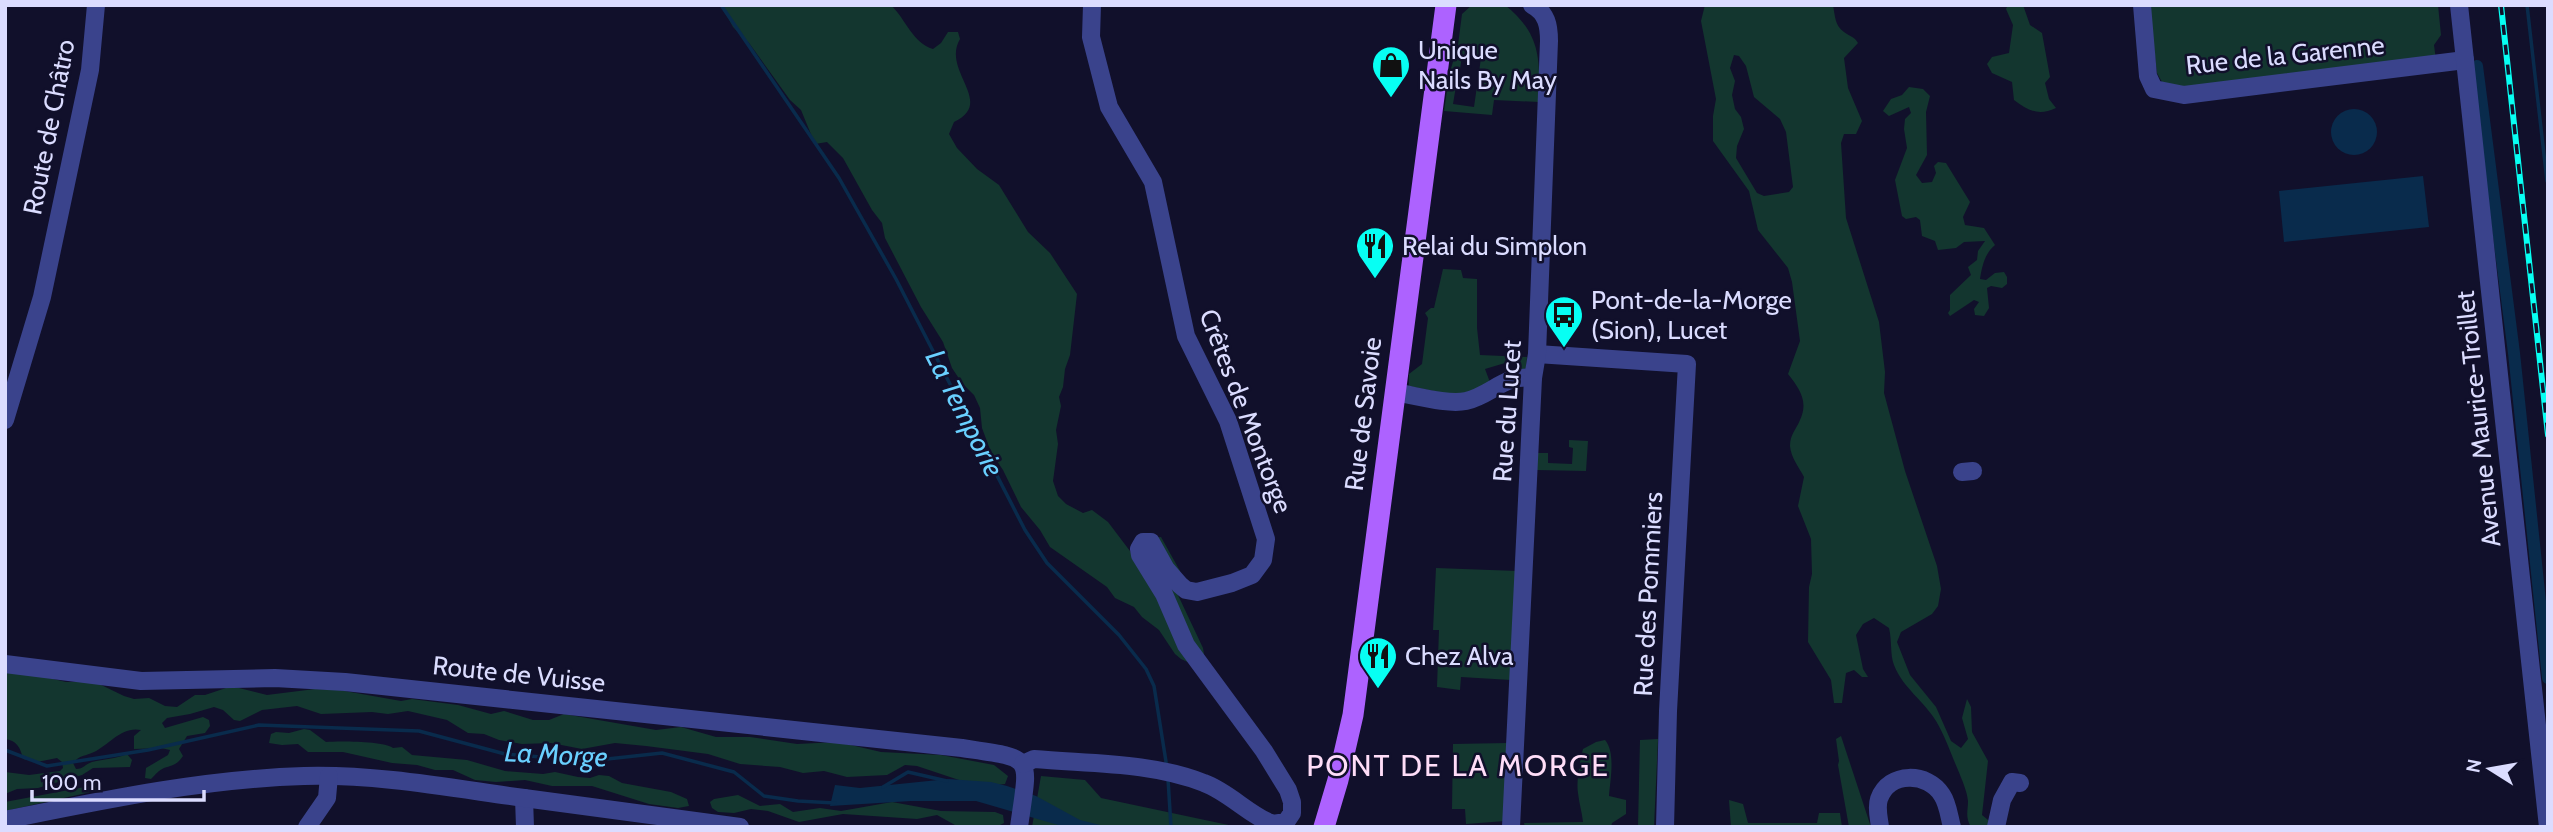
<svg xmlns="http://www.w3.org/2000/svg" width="2553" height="832" font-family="Cabin,sans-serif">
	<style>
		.green { fill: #13362f; fill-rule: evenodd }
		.water { fill: #092b4c }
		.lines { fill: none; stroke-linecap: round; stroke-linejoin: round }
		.stream { stroke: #092b4c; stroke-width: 3.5 }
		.canal { stroke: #092b4c; stroke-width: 12 }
		.minor { stroke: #3a438c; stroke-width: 18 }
		.major { stroke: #ad62ff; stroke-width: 21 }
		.rail-casing { stroke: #07fff3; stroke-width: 6 }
		.rail { stroke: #11102b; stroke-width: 3.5; stroke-dasharray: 10; stroke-linecap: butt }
		.labels { text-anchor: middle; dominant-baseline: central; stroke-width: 5; stroke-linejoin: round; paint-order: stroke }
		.poi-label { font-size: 26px; fill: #dbdcff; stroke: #11102b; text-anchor: start }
		.street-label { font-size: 26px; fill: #dbdcff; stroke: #11102b }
		.water-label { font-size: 28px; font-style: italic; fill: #69d0ff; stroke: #11102b }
		.quarter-label { font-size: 30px; letter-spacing: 2px; fill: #ffddf8; stroke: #11102b }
	</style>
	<rect width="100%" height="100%" fill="#11102b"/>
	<!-- green -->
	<g class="green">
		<path d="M721,5H891C906,20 913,43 933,49L941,43L948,32H958L960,39C941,71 996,102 954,122L949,134L957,148L977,169L999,185L1028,232L1050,253L1077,294L1070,355L1065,369L1063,387L1059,397L1061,406L1056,430L1058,444L1053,481L1058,496L1066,504L1083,513L1092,510L1108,522L1133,555L1153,538L1161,537L1180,571L1183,583L1177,593L1203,648L1205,660L1194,665L1181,659L1175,654L1159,630L1142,617L1134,607L1115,598L1107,587L1050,547L1040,530L1021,507L1003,470L991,452L982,428L980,408L974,395L962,383L952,368L943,342L921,307L885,238L882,223L872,210L843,158L827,142L815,144L801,110L790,100L749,43L733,27Z"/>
		<path d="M1472,5H1505C1541,34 1540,59 1539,102L1494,100L1492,115L1444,111L1448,84L1456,86L1453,104L1474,107L1481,58L1462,56L1459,76L1449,75L1458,45L1462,14Z"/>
		<path d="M1705,5H1833C1835,16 1835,26 1844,32C1850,37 1854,36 1858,43L1844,58L1848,88L1862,121L1856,134H1844L1841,143L1846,218L1879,322L1885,372L1884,393L1905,471L1937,566L1941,589L1938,606L1932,614L1901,632L1897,642L1910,675L1936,707L1951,741L1961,748L1968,739L1962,718L1967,699L1971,707L1972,732L1988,761L1982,815L1993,824V827H1971C1965,817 1968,811 1968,801C1967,791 1962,780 1958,770C1951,754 1945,736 1936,721C1924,701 1903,688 1894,665C1890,655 1892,640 1889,628L1874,618L1863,624L1856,635L1863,669L1868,677H1862L1854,670L1846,673L1842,703H1834L1831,680L1808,642L1809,587L1812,574L1811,539L1798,506L1804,477C1799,467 1791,458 1790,446C1790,434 1796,430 1800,420C1809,401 1799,388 1788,374L1800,341L1792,282L1788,268L1758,230L1749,191L1713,141V116L1716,99L1701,21ZM1734,55L1739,56L1746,66L1754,97L1780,119L1786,132L1793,187L1789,192L1764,196L1757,193L1736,158L1737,146L1744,129L1741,117L1735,109L1732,95L1735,81L1730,68Z"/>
		<path d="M2008,5H2023L2030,25L2042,33L2050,77L2045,83L2049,99L2056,108C2039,116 2028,111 2014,100L2012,82L1992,73L1987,64L1992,57L2009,53L2013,25L2006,9Z"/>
		<path d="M2149,5H2438L2441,35L2434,45L2436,60L2183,93L2162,82L2157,73Z"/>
		<path d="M1909,87L1923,89L1930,96L1926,112L1927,155L1916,175L1922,183L1932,182L1936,173L1934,166L1938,162L1946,163L1970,202L1963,217L1965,225L1984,228L1995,245C1985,253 1982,266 1980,279L1986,280L1995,273L2004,272L2007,277V284L2002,288L1991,286L1987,288L1989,308L1984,316L1975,315L1974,309L1979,302L1974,300L1950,316L1948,313L1950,310V295L1971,275L1968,267L1977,260L1978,251L1985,241L1964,242L1956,248L1938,250L1935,241L1922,236L1920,220L1916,217L1906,219L1902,216L1895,180L1907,148L1904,129L1905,119L1911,113L1909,107L1889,116L1883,111L1891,99L1902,95Z"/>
		<path d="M1443,269L1461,270L1463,278L1477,279V328L1480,355L1527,357L1526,368L1520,371L1515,360L1485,369L1491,385L1462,397L1409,386V374L1422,364L1428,318L1425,313L1431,308H1434Z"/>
		<path d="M1569,440L1588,441L1586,471L1536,470L1537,453H1548V463L1572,464L1573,448L1569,447Z"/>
		<path d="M1436,568L1517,571L1511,680L1461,677L1460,690L1437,687L1439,630H1433Z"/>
		<path d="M5,655L23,672L66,682H95L124,696L134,699L149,698L165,706L177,707L195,695H205L226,688L235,687L267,695L315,689L339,690L401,701L412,699L458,705L491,714L504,711L533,720H549L564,714L656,730L681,727L716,737H750L797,744L838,742L881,752L941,755L994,765L1008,776L1005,784L987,786L959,780L917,766L905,765L887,775L847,777L824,771L803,773L780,767L740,764L708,754L646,746L615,743L582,749L551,743L522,744L499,740L484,734L468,733L447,720L408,711L388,714L372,712L321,714L297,706L262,710L240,721L234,720L223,710L214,707L190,714L167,718L162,723L165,728L203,717L209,720L210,726L205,733L187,736L179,749L183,756C177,765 173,765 164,768C159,770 155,775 151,779L145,778L146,768L168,755L170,750L161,748L134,749V736L141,730C122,726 110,744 94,752C86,756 79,755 73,763L76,769C84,769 85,764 92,762C104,759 115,759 127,754L132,760L130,767L93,768L82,775L38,788L17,789L5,794V772L29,775L60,771L63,768L62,762L57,758L37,762L23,759C21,748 16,740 5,739Z"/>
		<path d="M304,729L310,730L326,742C339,741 384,741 393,748L402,747L412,755L467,760L505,771L543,774L555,772L578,777L590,778L599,775L609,776L622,783L671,792L687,799L689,806L678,808L649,804L592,786H552L525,780L496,782L475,780L453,770H435L417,765L392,763L343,752H308L298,744L282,745L269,743L271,734L276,732L289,733Z"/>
		<path d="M1841,736L1870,824L1873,827H1849L1838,765L1839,761L1836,739Z"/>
		<path d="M1658,739L1654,827H1638L1640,740Z"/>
		<path d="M1605,740C1616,753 1610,780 1609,796L1626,800V814L1612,823L1611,827H1525L1524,823L1583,822C1582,812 1579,803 1578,793C1576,782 1580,760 1583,749L1596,742Z"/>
		<path d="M1508,743L1505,821L1466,824L1465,809H1452L1453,744Z"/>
		<path d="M1041,776L1085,780L1101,798L1238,827H1032Z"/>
		<path d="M90,786H97L100,790L5,811V802Z"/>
		<path d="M738,795L760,806L780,804L793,812L820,808L841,811L892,802L941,811L995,812L1003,815L1004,823L996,827L955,825L937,815L917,819L843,814L799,822L768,811L751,809L734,813L718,812L712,808L710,802L714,799Z"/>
		<path d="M1729,800L1743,804L1748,823H1817L1819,813H1840L1842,827H1731Z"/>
	</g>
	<!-- water -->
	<g class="water">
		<circle cx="2354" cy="132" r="23"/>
		<path d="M2423,176L2429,227L2284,242L2279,191Z"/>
		<path d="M948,779L991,782L1007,786L1036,796L1080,820L1108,827H1065L976,801H911L830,806L835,785L860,788Z"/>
	</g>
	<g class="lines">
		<!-- stream -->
		<g class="stream">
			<path d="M721,5L839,178L896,279L1025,530L1047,563L1119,635L1146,669L1154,686L1167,768"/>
			<path d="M2527,5L2547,181"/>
			<path d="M5,750L47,766L148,750L259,725L419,731L505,754L589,761L662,753L734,772L764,796L798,801L835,803"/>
			<path d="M1168,779L1171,827"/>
			<path d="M883,787L908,772L947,781"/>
		</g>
		<!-- canal -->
		<path class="canal" d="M2477,66L2514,353L2548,678"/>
		<!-- minor -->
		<g class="minor">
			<path d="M2142,5L2148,76L2154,89L2184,95L2465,60"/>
			<path d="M2459,5L2548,827"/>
			<path d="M1537,354L1687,364L1668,711L1665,827"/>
			<path d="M1394,392C1414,395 1447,405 1466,401C1492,395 1504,374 1533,378"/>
			<path d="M5,420L42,297L90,70L96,5"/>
			<path d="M1962,472L1973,471"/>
			<path d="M5,664L141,681L275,678L345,682L962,748C1036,759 1029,754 1019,827"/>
			<path d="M1023,764L1034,759C1090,764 1151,762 1204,783C1229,792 1250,816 1273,824L1286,822L1292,813V802L1288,790L1264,751L1186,645L1164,594L1140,555L1139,549L1143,542H1151L1166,569L1180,585L1186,590L1197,592L1232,583L1252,575L1263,560L1266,539L1228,421L1186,336L1153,182L1109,107L1091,37L1092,5"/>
			<path d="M524,798L525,827"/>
			<path d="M5,820C104,800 203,779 304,776C378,774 451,788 524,798C596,808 668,817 740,827"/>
			<path d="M307,827L327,798L329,776"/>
			<path d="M1511,827L1533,378L1537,354L1549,41C1549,26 1547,13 1532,5"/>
			<path d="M1880,827C1879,818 1876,808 1879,799C1889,771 1928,772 1942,795C1948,804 1949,816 1952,827"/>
			<path d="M1996,827L2002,800L2012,782L2020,783"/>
		</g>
		<!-- major -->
		<path class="major" d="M1324,827L1338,780L1353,715L1446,5"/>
		<defs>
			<path id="rail" d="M2501,5L2548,435"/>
		</defs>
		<!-- rail casing -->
		<use href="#rail" class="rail-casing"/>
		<!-- rail -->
		<use href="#rail" class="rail"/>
	</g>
	<!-- icons -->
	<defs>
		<symbol id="shop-pin" viewBox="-11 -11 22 30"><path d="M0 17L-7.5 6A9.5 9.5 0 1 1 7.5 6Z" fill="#07fff3" stroke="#11102b"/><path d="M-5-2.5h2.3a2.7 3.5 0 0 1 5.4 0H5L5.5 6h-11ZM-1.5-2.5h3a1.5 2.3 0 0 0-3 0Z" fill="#111"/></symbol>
		<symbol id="restaurant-pin" viewBox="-11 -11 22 30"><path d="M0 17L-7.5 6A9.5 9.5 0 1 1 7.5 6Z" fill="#07fff3" stroke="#11102b"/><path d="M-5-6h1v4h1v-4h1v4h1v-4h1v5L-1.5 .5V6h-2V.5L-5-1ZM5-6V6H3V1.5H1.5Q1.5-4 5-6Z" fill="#111"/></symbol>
		<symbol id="bus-pin" viewBox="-11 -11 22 30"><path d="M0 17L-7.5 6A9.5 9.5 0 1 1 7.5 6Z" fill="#07fff3" stroke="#11102b"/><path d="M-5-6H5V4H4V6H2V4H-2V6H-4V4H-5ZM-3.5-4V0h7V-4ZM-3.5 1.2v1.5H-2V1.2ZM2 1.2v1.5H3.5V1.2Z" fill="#111"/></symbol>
	</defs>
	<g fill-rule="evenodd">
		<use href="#shop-pin" x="1369" y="43" width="44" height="60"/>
		<use href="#restaurant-pin" x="1353" y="224" width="44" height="60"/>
		<use href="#bus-pin" x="1542" y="293" width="44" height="60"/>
		<use href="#restaurant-pin" x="1356" y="634" width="44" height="60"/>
	</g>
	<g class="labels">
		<!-- poi labels -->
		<g class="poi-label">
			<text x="1418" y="50">Unique<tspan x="1418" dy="30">Nails By May</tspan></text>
			<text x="1402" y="246">Relai du Simplon</text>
			<text x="1591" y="300">Pont-de-la-Morge<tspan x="1591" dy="30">(Sion), Lucet</tspan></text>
			<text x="1405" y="656">Chez Alva</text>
		</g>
		<!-- street labels -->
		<g class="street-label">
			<text transform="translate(2285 55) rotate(-6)">Rue de la Garenne</text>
			<text transform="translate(49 127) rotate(-79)">Route de Châtro</text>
			<text transform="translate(1246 411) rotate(69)">Crêtes de Montorge</text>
			<text transform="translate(1507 411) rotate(-86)">Rue du Lucet</text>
			<text transform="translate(1363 414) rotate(-83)">Rue de Savoie</text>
			<text transform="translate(2478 419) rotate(-96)">Avenue Maurice-Troillet</text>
			<text transform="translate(1648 594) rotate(-87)">Rue des Pommiers</text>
			<text transform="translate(519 674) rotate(6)">Route de Vuisse</text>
		</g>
		<!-- water labels -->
		<g class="water-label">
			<text transform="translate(965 413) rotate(63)">La Temporie</text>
			<text transform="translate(556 754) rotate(3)">La Morge</text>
		</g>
		<!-- quarter labels -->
		<g class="quarter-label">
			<text x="1458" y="765">PONT DE LA MORGE</text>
		</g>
	</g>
	<!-- border -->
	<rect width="2553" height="832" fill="none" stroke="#dbdcff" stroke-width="14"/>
	<!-- north arrow -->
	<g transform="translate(2490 769) rotate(281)" stroke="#11102b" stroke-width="5" paint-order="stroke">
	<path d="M0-5L12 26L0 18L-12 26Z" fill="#dbdcff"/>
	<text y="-10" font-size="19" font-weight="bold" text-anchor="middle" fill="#dbdcff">N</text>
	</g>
	<!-- scale -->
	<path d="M32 790v10h172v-10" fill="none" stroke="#dbdcff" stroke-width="3.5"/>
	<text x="42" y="790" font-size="21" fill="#dbdcff" stroke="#11102b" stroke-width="5" paint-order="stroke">100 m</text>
</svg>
